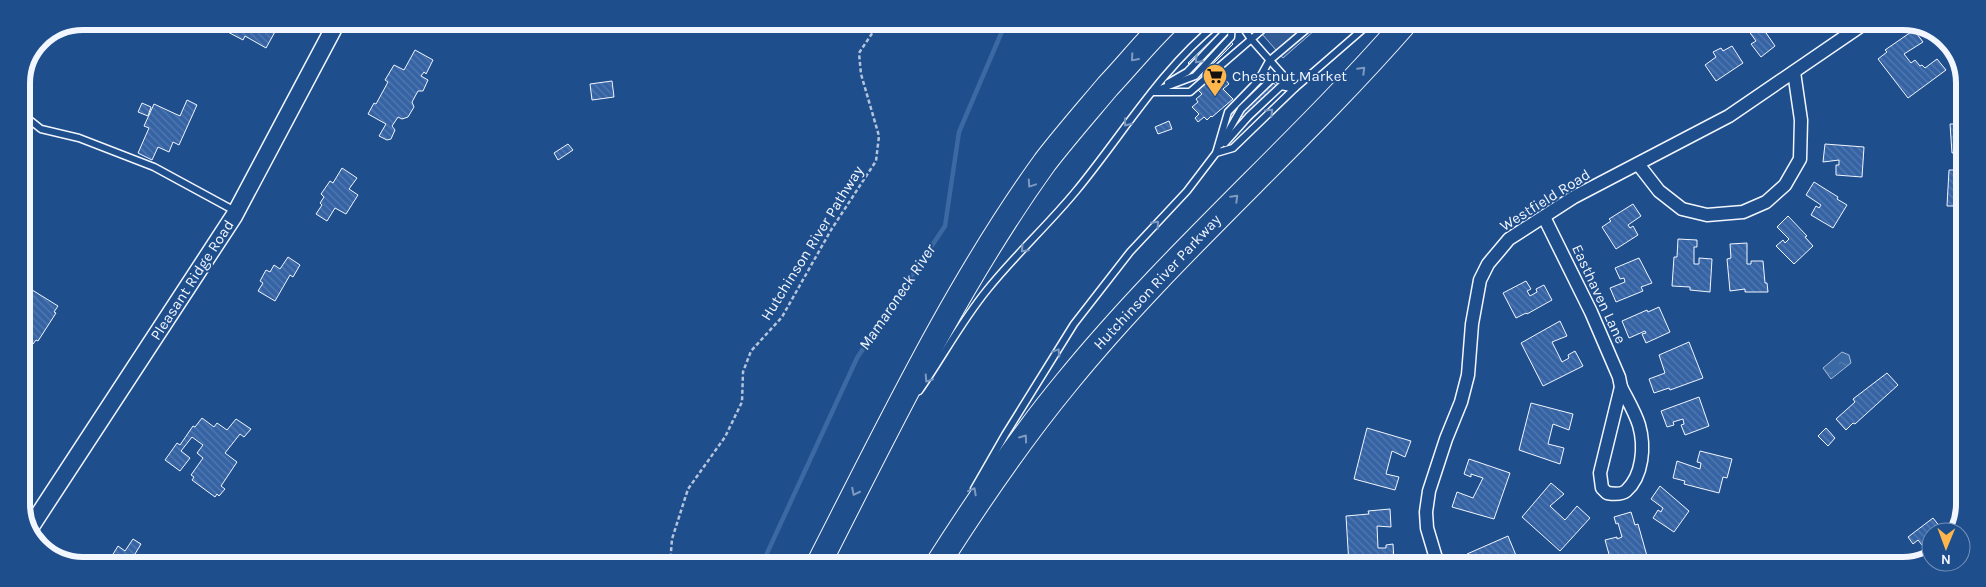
<svg xmlns="http://www.w3.org/2000/svg" width="1986" height="587" font-family="Karla,sans-serif">
	<style>
		.parking { fill: #305b95; stroke: #a8bbd7 }
		.water { fill: url(#water-ripples); stroke: #a8bbd7 }
		.lines { fill: none; stroke-linecap: round; stroke-linejoin: round }
		.stream { stroke: #3b69a3; stroke-width: 4.5 }
		.building { fill: url(#building-back-hatch); stroke: #f2f6ff }
		.service-casing { stroke: #f2f6ff; stroke-width: 9 }
		.minor-casing { stroke: #f2f6ff; stroke-width: 15 }
		.tertiary-casing { stroke: #f2f6ff; stroke-width: 19 }
		.motorway-casing { stroke: #f2f6ff; stroke-width: 26 }
		.path { stroke: #b3c4dc; stroke-width: 2.5; stroke-dasharray: 4 2.5; stroke-linecap: butt }
		.service { stroke: #1f4e8c; stroke-width: 6 }
		.minor { stroke: #1f4e8c; stroke-width: 12 }
		.tertiary { stroke: #1f4e8c; stroke-width: 16 }
		.motorway { stroke: #1f4e8c; stroke-width: 24 }
		.oneway { stroke: #7e9ac0 }
		.labels { text-anchor: middle; dominant-baseline: central; stroke-width: 4; stroke-linejoin: round; paint-order: stroke }
		.poi-label { font-size: 15px; fill: #f2f6ff; stroke: #1f4e8c; text-anchor: start }
		.street-label { font-size: 15px; fill: #f2f6ff; stroke: #1f4e8c }
		.water-label { font-size: 16px; font-style: italic; fill: #f2f6ff; stroke: #1f4e8c }
		.rim { fill: none; stroke: #f2f6ff; stroke-width: 6 }
	</style>
	<defs>
		<pattern id="water-ripples" width="26" height="14" patternUnits="userSpaceOnUse" patternTransform="scale(1.25)"><rect width="26" height="14" fill="#3b69a3"/><path d="M2 4q2-2 4 0t4 0M15 11q2-2 4 0t4 0" fill="none" stroke="#587fb1"/></pattern>
		<pattern id="building-back-hatch" width="6" height="6" patternUnits="userSpaceOnUse" patternTransform="scale(1.25)"><rect width="6" height="6" fill="#3563a3"/><path d="M-1 5l2 2M0 0l6 6M5-1l2 2" fill="none" stroke="#537ab1"/></pattern>
	</defs>
	<rect width="100%" height="100%" fill="#1f4e8c"/>
	<!-- parking -->
	<path class="parking" d="M1259,23H1323L1283,58L1255,26Z"/>
	<!-- water -->
	<path class="water" d="M1842,352L1849,355L1851,363L1831,379L1823,368Z"/>
	<g class="lines">
		<!-- stream -->
		<path class="stream" d="M762,564L857,358L945,226L959,132L1006,22"/>
	</g>
	<!-- building -->
	<g class="building">
		<path d="M217,21H281L266,48L245,36L243,40L224,30L225,28L217,23Z"/>
		<path d="M1740,23H1768L1762,27L1775,46L1761,57L1751,44L1756,41L1748,30L1746,31Z"/>
		<path d="M1914,30L1923,42L1904,54L1911,63L1915,60L1920,66L1922,65L1925,68L1937,59L1946,70L1908,98L1878,59L1887,52L1885,50Z"/>
		<path d="M1221,31L1233,44L1201,76L1188,63Z"/>
		<path d="M1732,46L1743,63L1716,81L1705,65L1716,57L1713,52L1721,48L1723,51Z"/>
		<path d="M415,50L433,60L426,74L424,72L421,76L428,80L423,91H418L412,102L414,107L408,117L402,119L398,117L392,126L395,130L391,139L387,140L379,136L386,124L368,114L374,103L376,104L388,82L385,80L394,65L404,70Z"/>
		<path d="M1219,72L1229,84L1223,89L1233,99L1212,117L1211,116L1207,120L1204,117L1198,122L1195,118L1199,114L1192,107L1198,102L1196,99L1202,94L1198,90Z"/>
		<path d="M1269,78L1281,91L1248,123L1236,110Z"/>
		<path d="M612,81L614,97L592,100L590,84Z"/>
		<path d="M187,100L197,105L179,145L173,142L169,152L158,147L152,160L138,153L149,128L144,126L154,104L180,116Z"/>
		<path d="M142,103L151,107L148,116L138,112Z"/>
		<path d="M1169,121L1172,129L1158,134L1155,127Z"/>
		<path d="M1950,124H1964V154H1962V152L1952,153Z"/>
		<path d="M568,144L573,150L558,160L554,153Z"/>
		<path d="M1825,144L1864,147L1862,177L1836,175V165H1839V160L1823,162Z"/>
		<path d="M342,168L357,178L349,189L358,195L346,214L335,208L327,221L316,214L322,205L320,203L324,197L321,194L330,181L333,183Z"/>
		<path d="M1949,170H1964V206H1947Z"/>
		<path d="M1814,182L1838,197L1837,199L1847,205L1833,228L1811,215L1816,206L1819,208L1821,205L1806,195Z"/>
		<path d="M1633,204L1641,216L1628,225L1630,228L1633,226L1638,235L1616,249L1602,227L1611,221L1609,219Z"/>
		<path d="M1788,216L1807,236L1805,237L1813,246L1794,264L1776,246L1783,240L1785,243L1789,239L1777,227Z"/>
		<path d="M1959,220L1964,221V250L1956,249Z"/>
		<path d="M1678,239L1697,240V247H1694V264H1699V258L1712,259L1710,292L1690,290V287L1672,286L1674,257H1677Z"/>
		<path d="M1747,243V264H1751V261H1763L1765,283H1767L1768,292H1745V289L1730,291L1727,259L1731,258L1730,244Z"/>
		<path d="M288,257L300,265L293,277L290,275L275,301L258,291L263,283L260,281L266,270L270,272L274,265L280,269Z"/>
		<path d="M1639,258L1652,283L1641,287L1643,291L1616,302L1610,288L1625,282L1624,278L1620,279L1615,268Z"/>
		<path d="M1526,281L1531,289L1527,291L1530,296L1537,292L1536,289L1544,285L1552,300L1527,314L1526,313L1516,318L1503,293Z"/>
		<path d="M29,288L58,306L54,312L56,313L38,341L36,340L33,344L30,342L21,355V311L27,302L22,299Z"/>
		<path d="M1659,307L1670,332L1646,343L1642,334L1646,333L1645,331L1629,338L1622,321L1647,310L1648,312Z"/>
		<path d="M1560,321L1567,336L1552,342L1562,362L1569,358L1568,355L1575,351L1583,366L1543,386L1521,343Z"/>
		<path d="M1689,342L1703,378L1670,390L1669,388L1654,393L1649,379L1665,373L1659,355Z"/>
		<path d="M1887,373L1898,385L1855,424L1853,423L1846,430L1836,419L1855,402L1853,399Z"/>
		<path d="M1699,397L1709,426L1685,435L1681,425L1684,424L1683,419L1673,422L1674,425L1667,427L1661,411Z"/>
		<path d="M1531,403L1573,414L1569,430L1553,424L1548,444L1564,448L1560,464L1519,450Z"/>
		<path d="M202,418L214,427L217,423L227,430L236,419L251,429L244,437L240,434L225,453L237,462L221,486L225,489L219,496L217,494L215,497L192,480L194,477L191,475L203,458L197,453L203,445L192,437L181,451L190,458L180,471L165,460L177,443L180,445L193,426L195,427Z"/>
		<path d="M1367,428L1411,441L1405,457L1392,451L1386,474L1399,477L1395,490L1354,479Z"/>
		<path d="M1826,428L1835,438L1828,446L1818,436Z"/>
		<path d="M1700,451L1732,459L1727,478L1723,477L1719,493L1684,484L1685,481L1673,478L1677,461L1700,469L1701,463L1697,462Z"/>
		<path d="M1469,459L1510,473L1494,519L1452,507L1457,492L1473,498L1483,478L1471,474V477L1464,474Z"/>
		<path d="M1551,483L1564,494L1550,506L1565,520L1577,506L1590,518L1560,551L1522,517Z"/>
		<path d="M1660,486L1689,511L1674,532L1653,518L1658,510L1661,512L1663,508L1651,499Z"/>
		<path d="M1390,509L1391,527L1377,526L1378,548H1386V545L1393,544L1394,562L1349,565L1346,516L1369,514L1368,511Z"/>
		<path d="M1631,512L1635,525L1638,524L1647,556L1632,560L1633,564L1626,565H1612L1605,540L1617,537V539L1622,537L1618,523L1616,524L1614,517Z"/>
		<path d="M1933,518L1944,532H1931V556L1918,540L1913,544L1908,537Z"/>
		<path d="M1508,536L1520,565H1491L1490,562L1486,564L1485,561L1479,563L1480,565H1472L1467,554Z"/>
		<path d="M133,539L141,544L129,564H107L118,546L125,551Z"/>
	</g>
	<g class="lines">
		<defs>
			<g id="service">
				<path d="M1240,23L1251,39L1290,83"/>
				<path d="M1168,83L1187,72L1226,31L1228,23"/>
				<path d="M1155,91L1195,76L1231,37L1232,23"/>
				<path d="M1152,92H1190L1270,23"/>
				<path d="M21,113L41,129L79,138L154,167L235,211"/>
				<path d="M1225,143L1249,116L1281,86L1291,88"/>
				<path d="M1221,144L1241,109L1274,77L1295,88"/>
				<path d="M1216,153L1228,112L1258,81L1269,61L1314,23"/>
				<path d="M919,391C942,358 961,322 987,290C1015,255 1048,225 1076,191C1123,134 1160,70 1218,23"/>
				<path d="M974,489L1005,435L1074,324L1130,252L1187,191L1216,153L1233,148L1295,88L1370,23"/>
			</g>
			<g id="minor">
				<path d="M1638,164L1659,191L1682,209L1707,215L1743,212L1766,202L1785,185L1800,159L1801,120L1794,72"/>
				<path d="M1544,217L1591,312L1619,377L1621,387"/>
				<path d="M1621,387C1627,399 1635,412 1639,425C1645,446 1643,476 1626,491C1621,495 1613,494 1607,493L1602,488L1600,473Z"/>
				<path d="M1438,565L1427,528L1426,512L1429,491L1446,439L1461,402L1468,375L1472,324L1480,280L1488,264L1509,239L1574,197L1729,116L1865,23"/>
			</g>
			<path id="tertiary" d="M30,528L234,216L337,22"/>
			<g id="motorway">
				<path d="M818,565C888,428 955,287 1045,162C1065,136 1087,111 1108,86C1128,65 1146,42 1167,22"/>
				<path d="M937,565C977,502 1019,440 1066,383C1170,255 1297,147 1405,23"/>
			</g>
		</defs>
		<!-- service casing -->
		<use href="#service" class="service-casing"/>
		<!-- minor casing -->
		<use href="#minor" class="minor-casing"/>
		<!-- tertiary casing -->
		<use href="#tertiary" class="tertiary-casing"/>
		<!-- motorway casing -->
		<use href="#motorway" class="motorway-casing"/>
		<!-- path -->
		<path class="path" d="M670,564L672,539L688,489L725,437L742,402L743,372L751,351L782,317L831,230L876,161L879,136L861,74L859,53L873,32L900,22"/>
		<!-- service -->
		<use href="#service" class="service"/>
		<!-- minor -->
		<use href="#minor" class="minor"/>
		<!-- tertiary -->
		<use href="#tertiary" class="tertiary"/>
		<!-- motorway -->
		<use href="#motorway" class="motorway"/>
	</g>
	<!-- one-way arrows -->
	<defs><path id="oneway-chevron" d="M-2-3.5L2.5 0L-2 3.5" fill="none" stroke-width="1.6" stroke-linecap="round" stroke-linejoin="round" transform="scale(1.25)"/></defs>
	<g class="oneway">
		<use href="#oneway-chevron" transform="translate(1134 58) rotate(131)"/>
		<use href="#oneway-chevron" transform="translate(1198 60) rotate(134)"/>
		<use href="#oneway-chevron" transform="translate(1362 70) rotate(-45)"/>
		<use href="#oneway-chevron" transform="translate(1270 112) rotate(-44)"/>
		<use href="#oneway-chevron" transform="translate(1127 123) rotate(128)"/>
		<use href="#oneway-chevron" transform="translate(1031 184) rotate(124)"/>
		<use href="#oneway-chevron" transform="translate(1235 198) rotate(-45)"/>
		<use href="#oneway-chevron" transform="translate(1156 224) rotate(-47)"/>
		<use href="#oneway-chevron" transform="translate(1024 249) rotate(133)"/>
		<use href="#oneway-chevron" transform="translate(1057 352) rotate(-58)"/>
		<use href="#oneway-chevron" transform="translate(928 379) rotate(123)"/>
		<use href="#oneway-chevron" transform="translate(1024 438) rotate(-54)"/>
		<use href="#oneway-chevron" transform="translate(973 491) rotate(-62)"/>
		<use href="#oneway-chevron" transform="translate(855 492) rotate(117)"/>
	</g>
	<!-- icons -->
	<defs>
		<symbol id="supermarket-pin" viewBox="-11 -11 22 30"><path d="M0 17L-7.5 6A9.5 9.5 0 1 1 7.5 6Z" fill="#ffb74d" stroke="#1f4e8c"/><path d="M-6-5.5h2.5l.6 2H6L4.5 2H-2.5L-4.4-4H-6ZM-1.5 3.2a1.3 1.3 0 1 0 .1 0ZM3 3.2a1.3 1.3 0 1 0 .1 0Z" fill="#111"/></symbol>
	</defs>
	<g fill-rule="evenodd">
		<use href="#supermarket-pin" x="1201" y="62" width="28" height="38"/>
	</g>
	<g class="labels">
		<!-- poi labels -->
		<g class="poi-label">
			<text x="1232" y="76">Chestnut Market</text>
		</g>
		<!-- street labels -->
		<g class="street-label">
			<text transform="translate(1545 200) rotate(-32)">Westfield Road</text>
			<text transform="translate(812 243) rotate(-58)">Hutchinson River Pathway</text>
			<text transform="translate(192 280) rotate(-57)">Pleasant Ridge Road</text>
			<text transform="translate(1157 282) rotate(-47)">Hutchinson River Parkway</text>
			<text transform="translate(1599 294) rotate(65)">Easthaven Lane</text>
		</g>
		<!-- water labels -->
		<g class="water-label">
			<text transform="translate(897 297) rotate(-56)">Mamaroneck River</text>
		</g>
	</g>
	<!-- crop -->
	<path d="M0 0H1986V587H0ZM83 30H1903A53 53 0 0 1 1956 83V504A53 53 0 0 1 1903 557H83A53 53 0 0 1 30 504V83A53 53 0 0 1 83 30Z" fill="#1f4e8c" fill-rule="evenodd"/>
	<path class="rim" d="M83 30H1903A53 53 0 0 1 1956 83V504A53 53 0 0 1 1903 557H83A53 53 0 0 1 30 504V83A53 53 0 0 1 83 30Z"/>
	<!-- north arrow -->
	<g transform="translate(1946 547) rotate(181)"><circle r="24" fill="#1f4e8c" stroke="#7391ba"/>
	<path d="M0-4L9 19L0 12L-9 19Z" fill="#ffb74d"/>
	<text y="-8" font-size="14" font-weight="bold" text-anchor="middle" fill="#f2f6ff">N</text>
	</g>
</svg>
